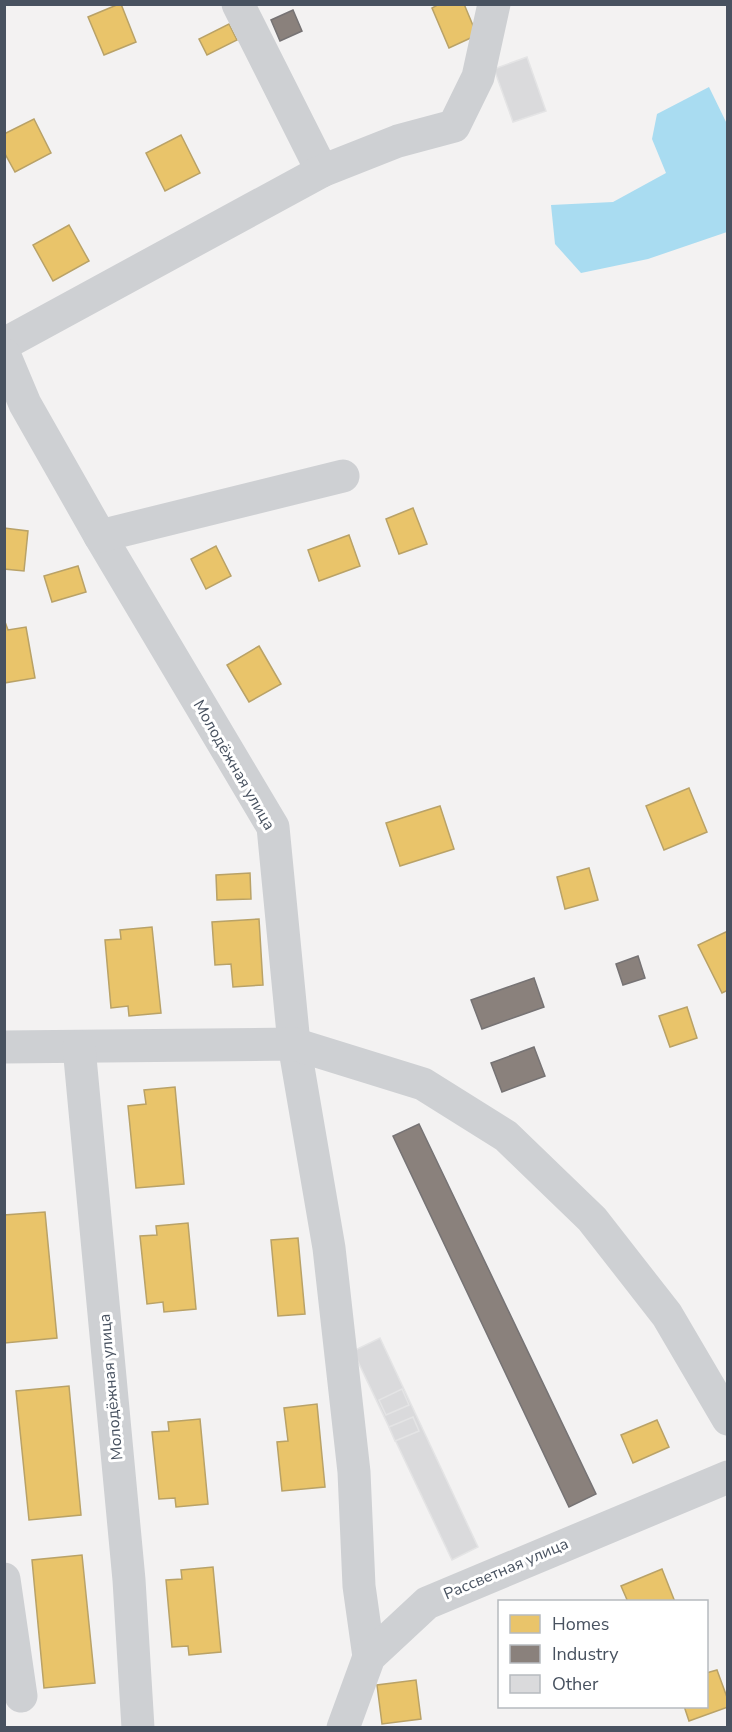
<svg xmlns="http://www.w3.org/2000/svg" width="732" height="1732" font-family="'Nunito Sans',sans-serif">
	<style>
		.water { fill: #a9dcf1 }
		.homes { fill: #e9c46a; stroke: #b9a267; stroke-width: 1.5 }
		.industry { fill: #8a817c; stroke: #767374; stroke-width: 1.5 }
		.building { fill: #dadadc; stroke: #e4e4e5; stroke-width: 1.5 }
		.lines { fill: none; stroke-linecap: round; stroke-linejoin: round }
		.minor { stroke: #ced0d3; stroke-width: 33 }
		.labels { text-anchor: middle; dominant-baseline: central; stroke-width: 6; stroke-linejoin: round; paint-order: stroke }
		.street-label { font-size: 16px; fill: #485260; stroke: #fff }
	</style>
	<rect width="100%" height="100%" fill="#f3f2f2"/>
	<!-- water -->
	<path class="water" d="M709,87L727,124V232L648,259L581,273L555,244L551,205L613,202L666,173L652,139L657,114Z"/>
	<!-- homes -->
	<g class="homes">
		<path d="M119,4H121L136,42L104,55L88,17Z"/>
		<path d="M439,4H464L477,35L449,48L432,8Z"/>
		<path d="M229,24L237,40L207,55L199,39Z"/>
		<path d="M34,119L51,153L15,172L4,152V134Z"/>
		<path d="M181,135L200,173L165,191L146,153Z"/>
		<path d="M69,225L89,261L53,281L33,245Z"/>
		<path d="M413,508L427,544L399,554L386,519Z"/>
		<path d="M4,528L28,531L24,571L4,569Z"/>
		<path d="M349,535L360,566L319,581L308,550Z"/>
		<path d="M216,546L231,576L206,589L191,559Z"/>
		<path d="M78,566L86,592L52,602L44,576Z"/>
		<path d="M4,619L8,630L26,627L35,678L4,683Z"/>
		<path d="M259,646L281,684L249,702L227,665Z"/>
		<path d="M689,788L707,832L664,850L646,806Z"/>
		<path d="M440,806L454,849L400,866L386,823Z"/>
		<path d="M589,868L598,900L565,909L557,877Z"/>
		<path d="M250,873L251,899L217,900L216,875Z"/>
		<path d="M259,919L263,985L233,987L231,964L215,965L212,922Z"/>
		<path d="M152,927L161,1013L129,1016L128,1006L111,1008L105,940L121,939L120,930Z"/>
		<path d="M728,931V990L722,993L698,945Z"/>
		<path d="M687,1007L697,1038L670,1047L659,1016Z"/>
		<path d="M175,1087L184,1184L136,1188L128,1106L146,1104L144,1090Z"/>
		<path d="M45,1212L57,1338L5,1343L4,1215Z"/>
		<path d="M188,1223L196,1309L164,1312L163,1302L147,1304L140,1236L157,1235L156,1226Z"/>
		<path d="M298,1238L305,1314L278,1316L271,1240Z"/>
		<path d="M69,1386L81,1515L29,1520L16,1391Z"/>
		<path d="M317,1404L325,1487L282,1491L277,1442L288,1441L284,1408Z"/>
		<path d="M200,1419L208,1504L176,1507L175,1498L159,1499L152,1432L169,1431L168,1422Z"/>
		<path d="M657,1420L669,1447L633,1463L621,1435Z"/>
		<path d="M82,1555L95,1683L44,1688L32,1560Z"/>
		<path d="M213,1567L221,1652L189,1655L188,1646L172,1647L166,1580L182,1579L181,1570Z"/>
		<path d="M662,1569L675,1602H628L621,1586Z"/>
		<path d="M717,1670L728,1700V1707L689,1721L684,1706H706V1673Z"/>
		<path d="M416,1680L421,1719L382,1724L377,1685Z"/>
	</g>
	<!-- industry -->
	<g class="industry">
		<path d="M293,10L302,31L280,41L271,20Z"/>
		<path d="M638,956L645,978L623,985L616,964Z"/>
		<path d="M534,978L544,1007L482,1029L471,1000Z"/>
		<path d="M534,1047L545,1076L502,1092L491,1063Z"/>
		<path d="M419,1124L596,1494L569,1507L393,1136Z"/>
	</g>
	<!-- building -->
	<g class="building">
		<path d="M527,57L546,111L513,122L494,69Z"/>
		<path d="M380,1338L478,1547L452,1560L353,1351Z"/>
		<path d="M402,1389L409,1405L386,1415L379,1400Z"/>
		<path d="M413,1417L419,1431L395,1441L389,1427Z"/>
	</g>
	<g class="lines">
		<!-- minor -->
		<g class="minor">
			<path d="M238,4L322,171"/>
			<path d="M4,344L322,171L398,141L454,126L478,77L494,4"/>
			<path d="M4,354L25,404L100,536L273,827L294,1044L329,1248L354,1472L359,1586L369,1657"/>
			<path d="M100,536L343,476"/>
			<path d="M4,1047L294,1044L423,1084L506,1136L592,1219L667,1315L728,1419"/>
			<path d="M79,1047L129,1580L138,1728"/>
			<path d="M4,1579L21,1696"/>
			<path d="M343,1728L369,1657L427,1603L728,1477"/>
		</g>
	</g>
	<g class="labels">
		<!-- street labels -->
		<g class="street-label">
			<text transform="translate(234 765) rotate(60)">Молодёжная улица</text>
			<text transform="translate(111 1387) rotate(-95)">Молодёжная улица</text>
			<text transform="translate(506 1569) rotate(-23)">Рассветная улица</text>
		</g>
	</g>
	<!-- border -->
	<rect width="732" height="1732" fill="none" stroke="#485260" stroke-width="12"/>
	<!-- legend -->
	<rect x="498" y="1600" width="210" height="108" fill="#ffffff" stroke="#b6babf" stroke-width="1.5"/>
	<rect x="510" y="1615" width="30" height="18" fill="#e9c46a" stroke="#b6babf" stroke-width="1.5"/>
	<text x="552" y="1630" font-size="18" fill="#485260">Homes</text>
	<rect x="510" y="1645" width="30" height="18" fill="#8a817c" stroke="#b6babf" stroke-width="1.5"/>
	<text x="552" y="1660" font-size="18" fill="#485260">Industry</text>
	<rect x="510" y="1675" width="30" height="18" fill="#dadadc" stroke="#b6babf" stroke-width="1.5"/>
	<text x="552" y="1690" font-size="18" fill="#485260">Other</text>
</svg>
